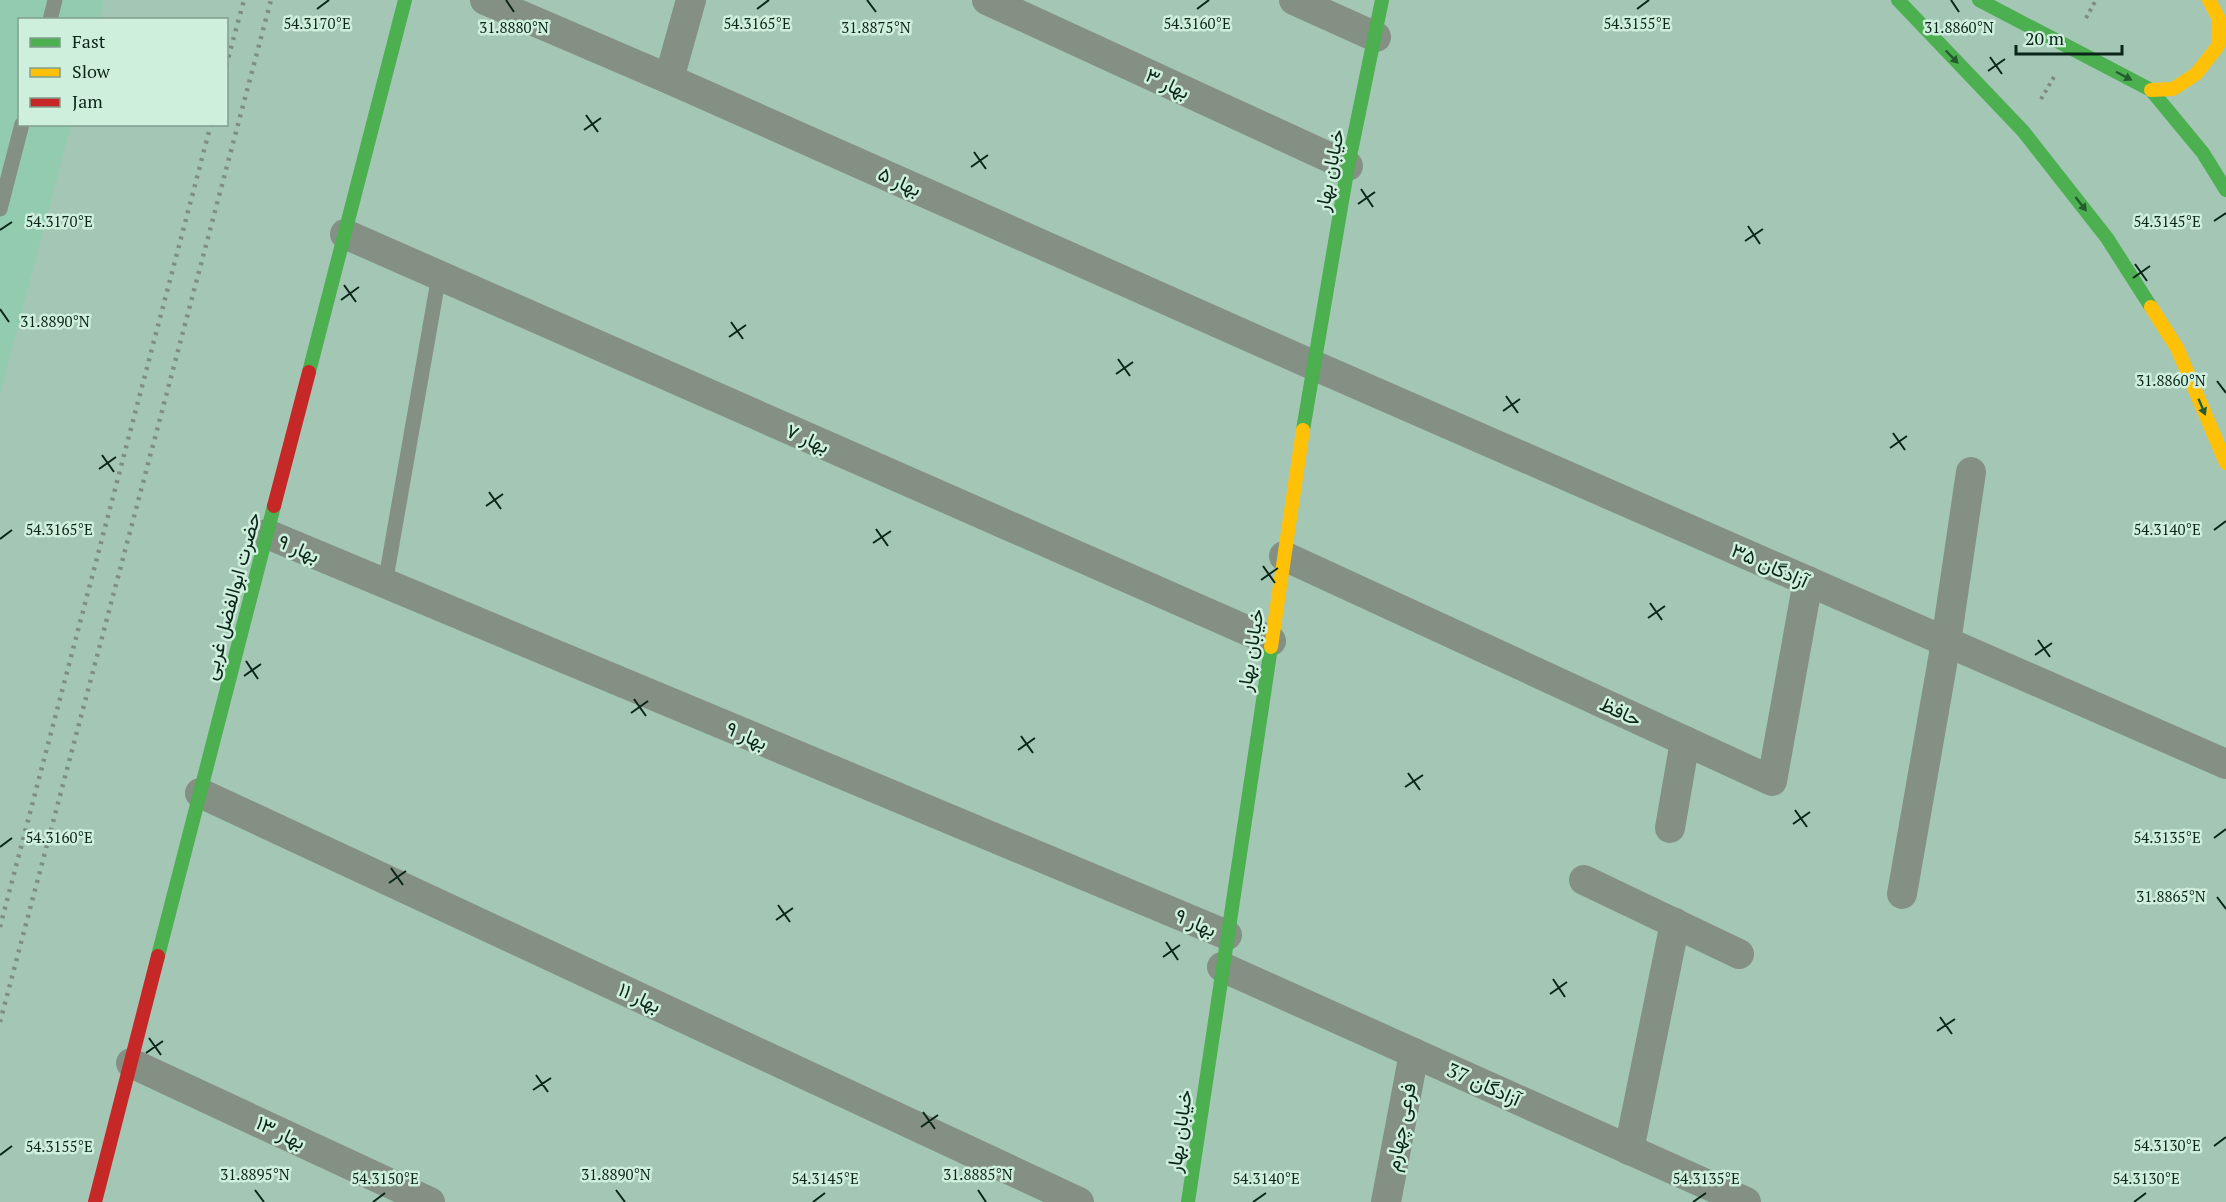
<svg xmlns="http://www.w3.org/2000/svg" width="2226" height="1202" font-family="'PT Serif',Vazirmatn,serif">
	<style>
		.built { fill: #92cbae }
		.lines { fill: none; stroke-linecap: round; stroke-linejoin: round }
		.path { stroke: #7c8b7f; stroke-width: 4; stroke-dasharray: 3 4.5; stroke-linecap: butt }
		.lane { stroke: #849083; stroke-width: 15 }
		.street { stroke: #849083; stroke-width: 30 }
		.fast { stroke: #4caf50; stroke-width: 14 }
		.slow { stroke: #ffc107; stroke-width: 14 }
		.jam { stroke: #c62828; stroke-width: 14 }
		.rail { stroke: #7c8f82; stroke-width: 4.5; stroke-dasharray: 3 6; stroke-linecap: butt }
		.oneway { fill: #245c2f }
		.ticks { fill: none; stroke: #0a2519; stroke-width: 2 }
		.labels { text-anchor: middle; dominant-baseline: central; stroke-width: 5; stroke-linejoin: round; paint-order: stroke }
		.street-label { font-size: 20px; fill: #0a2519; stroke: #cfefdd }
		.ticks-label { font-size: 15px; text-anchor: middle; fill: #0a2519; stroke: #cfefdd; stroke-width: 5; stroke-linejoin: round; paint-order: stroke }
	</style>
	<rect width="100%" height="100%" fill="#a4c7b5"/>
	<!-- built -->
	<path class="built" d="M0,0H104L99,19L20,20V124L71,125L0,395Z"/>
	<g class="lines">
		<!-- path -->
		<g class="path">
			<path d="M2086,18L2096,0"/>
			<path d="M2041,99L2054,77"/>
		</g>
		<!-- lane -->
		<g class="lane">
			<path d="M50,20L55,0"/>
			<path d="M0,209L22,124"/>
			<path d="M385,584L439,275"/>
		</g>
		<!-- street -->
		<g class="street">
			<path d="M485,0L669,79L1313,365L2226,764"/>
			<path d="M987,0L1348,166"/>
			<path d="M1294,0L1376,37"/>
			<path d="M669,79L691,0"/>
			<path d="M345,234L1271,641"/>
			<path d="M267,534L1227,935"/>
			<path d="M1284,556L1772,781L1808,581"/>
			<path d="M200,793L1079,1202"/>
			<path d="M1670,828L1685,741"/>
			<path d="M1584,880L1739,954"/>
			<path d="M1902,894L1946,642L1971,472"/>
			<path d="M1222,967L1746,1202"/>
			<path d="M131,1063L430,1202"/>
			<path d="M1629,1150L1675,923"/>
			<path d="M1386,1202L1414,1053"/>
		</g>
		<!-- fast -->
		<g class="fast">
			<path d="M1898,0L2023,131L2107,238L2151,307"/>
			<path d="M1979,0L2151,90L2203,153L2226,190"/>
			<path d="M309,372L405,0"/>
			<path d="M1303,430L1348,166L1382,0"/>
			<path d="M158,956L274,506"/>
			<path d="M1188,1202L1271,647"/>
		</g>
		<!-- slow -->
		<g class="slow">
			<path d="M2151,90L2173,89L2196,74L2218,46L2219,19L2209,0"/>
			<path d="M2151,307L2177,348L2226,463"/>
			<path d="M1271,647L1303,430"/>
		</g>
		<!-- jam -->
		<g class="jam">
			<path d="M274,506L309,372"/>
			<path d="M95,1202L158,956"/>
		</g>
		<!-- rail -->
		<g class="rail">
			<path d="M226,66L244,0"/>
			<path d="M0,927L211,124"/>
			<path d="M0,1022L271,0"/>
		</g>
	</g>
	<!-- one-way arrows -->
	<defs><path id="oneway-solid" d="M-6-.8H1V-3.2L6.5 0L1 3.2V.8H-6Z" transform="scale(1.5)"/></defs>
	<g class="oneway">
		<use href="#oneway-solid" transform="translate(1952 57) rotate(46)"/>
		<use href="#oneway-solid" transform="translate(2124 76) rotate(28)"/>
		<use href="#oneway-solid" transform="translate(2081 204) rotate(52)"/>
		<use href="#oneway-solid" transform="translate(2202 407) rotate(67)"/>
	</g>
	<!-- ticks -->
	<path class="ticks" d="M506,0L514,12M867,0L876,12M1951,0L1959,12M317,9L329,0M757,9L769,0M1197,9L1209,0M1637,9L1649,0M1990,57L2002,74M1988,71L2005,59M586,115L598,132M584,130L601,118M974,152L986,169M971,167L988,155M1361,189L1373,207M1358,204L1375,192M2214,221L2226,213M1748,226L1760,244M0,230L12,222M1745,241L1763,229M2135,264L2147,281M2133,278L2150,266M344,285L356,302M341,300L359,287M0,309L9,322M731,322L743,339M729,337L746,325M1118,359L1130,376M1116,374L1133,362M2217,381L2226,393M1506,396L1518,413M1503,411L1520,399M1893,433L1905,450M1890,448L1907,436M102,455L114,472M99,469L116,457M489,492L501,509M486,506L503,494M876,529L888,546M2214,530L2226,521M0,539L12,530M873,543L891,531M1263,566L1275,583M1261,580L1278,568M1650,603L1662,620M1648,618L1665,606M2038,640L2050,657M2035,655L2052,643M246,661L258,679M244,676L261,664M634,699L646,716M631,713L648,701M1021,736L1033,753M1018,750L1035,738M1408,773L1420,790M1405,787L1423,775M1795,810L1807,827M1793,824L1810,812M2214,838L2226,829M0,847L12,838M391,868L403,885M389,883L406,871M2217,897L2226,909M778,905L790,922M776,920L793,908M1166,942L1178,960M1163,957L1180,945M1553,979L1565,997M1550,994L1567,982M1940,1017L1952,1034M1937,1031L1955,1019M149,1038L161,1055M146,1053L163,1041M536,1075L548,1092M533,1090L551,1078M923,1112L935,1129M921,1127L938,1115M2214,1146L2226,1137M0,1155L12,1146M255,1190L264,1202M616,1190L625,1202M978,1190L986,1202M373,1202L385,1193M813,1202L825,1193M1253,1202L1266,1193M1693,1202L1706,1193M2134,1202L2146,1193"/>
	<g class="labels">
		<!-- street labels -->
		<g class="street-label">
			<text transform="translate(1168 83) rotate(25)">بهار ۳</text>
			<text transform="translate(1329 170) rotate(-79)">خیابان بهار</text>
			<text transform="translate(900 181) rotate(24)">بهار ۵</text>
			<text transform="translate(808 438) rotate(24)">بهار ۷</text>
			<text transform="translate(299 548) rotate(23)">بهار ۹</text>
			<text transform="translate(1770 565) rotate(24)">آزادگان ۳۵</text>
			<text transform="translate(231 596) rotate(-75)">حضرت ابوالفضل غربی</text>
			<text transform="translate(1250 650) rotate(-81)">خیابان بهار</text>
			<text transform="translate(1621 711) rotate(25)">حافظ</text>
			<text transform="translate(747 735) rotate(23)">بهار ۹</text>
			<text transform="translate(1196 922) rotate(23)">بهار ۹</text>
			<text transform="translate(640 997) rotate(25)">بهار ۱۱</text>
			<text transform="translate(1484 1084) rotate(24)">آزادگان 37</text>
			<text transform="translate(1400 1127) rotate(-79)">فرعی چهارم</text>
			<text transform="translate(1179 1131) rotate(-82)">خیابان بهار</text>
			<text transform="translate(281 1132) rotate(25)">بهار ۱۳</text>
		</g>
	</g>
	<g class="ticks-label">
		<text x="1197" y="29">54.3160°E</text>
		<text x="317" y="29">54.3170°E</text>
		<text x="757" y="29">54.3165°E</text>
		<text x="1637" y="29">54.3155°E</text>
		<text x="1959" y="33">31.8860°N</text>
		<text x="514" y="33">31.8880°N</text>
		<text x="876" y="33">31.8875°N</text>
		<text x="2167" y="227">54.3145°E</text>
		<text x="59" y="227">54.3170°E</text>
		<text x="55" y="327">31.8890°N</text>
		<text x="2171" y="386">31.8860°N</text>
		<text x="2167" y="535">54.3140°E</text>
		<text x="59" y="535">54.3165°E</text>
		<text x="2167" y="843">54.3135°E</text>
		<text x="59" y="843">54.3160°E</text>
		<text x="2171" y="902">31.8865°N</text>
		<text x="2167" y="1151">54.3130°E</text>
		<text x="59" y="1152">54.3155°E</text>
		<text x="255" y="1180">31.8895°N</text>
		<text x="616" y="1180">31.8890°N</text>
		<text x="978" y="1180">31.8885°N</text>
		<text x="385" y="1184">54.3150°E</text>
		<text x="825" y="1184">54.3145°E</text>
		<text x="1266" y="1184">54.3140°E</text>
		<text x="1706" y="1184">54.3135°E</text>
		<text x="2146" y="1184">54.3130°E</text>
	</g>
	<!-- legend -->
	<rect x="18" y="18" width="210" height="108" fill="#cfefdd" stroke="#809e8f" stroke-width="1.5"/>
	<rect x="30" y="38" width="30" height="9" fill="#4caf50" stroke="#809e8f" stroke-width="1.5"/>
	<text x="72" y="48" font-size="18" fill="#0a2519">Fast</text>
	<rect x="30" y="68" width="30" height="9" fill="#ffc107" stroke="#809e8f" stroke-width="1.5"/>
	<text x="72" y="78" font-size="18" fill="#0a2519">Slow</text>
	<rect x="30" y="98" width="30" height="9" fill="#c62828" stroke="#809e8f" stroke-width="1.5"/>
	<text x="72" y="108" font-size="18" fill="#0a2519">Jam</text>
	<!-- scale -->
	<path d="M2016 45v9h106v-9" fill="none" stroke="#0a2519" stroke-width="3"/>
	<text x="2025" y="45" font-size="18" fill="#0a2519" stroke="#cfefdd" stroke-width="4.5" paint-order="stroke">20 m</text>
</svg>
